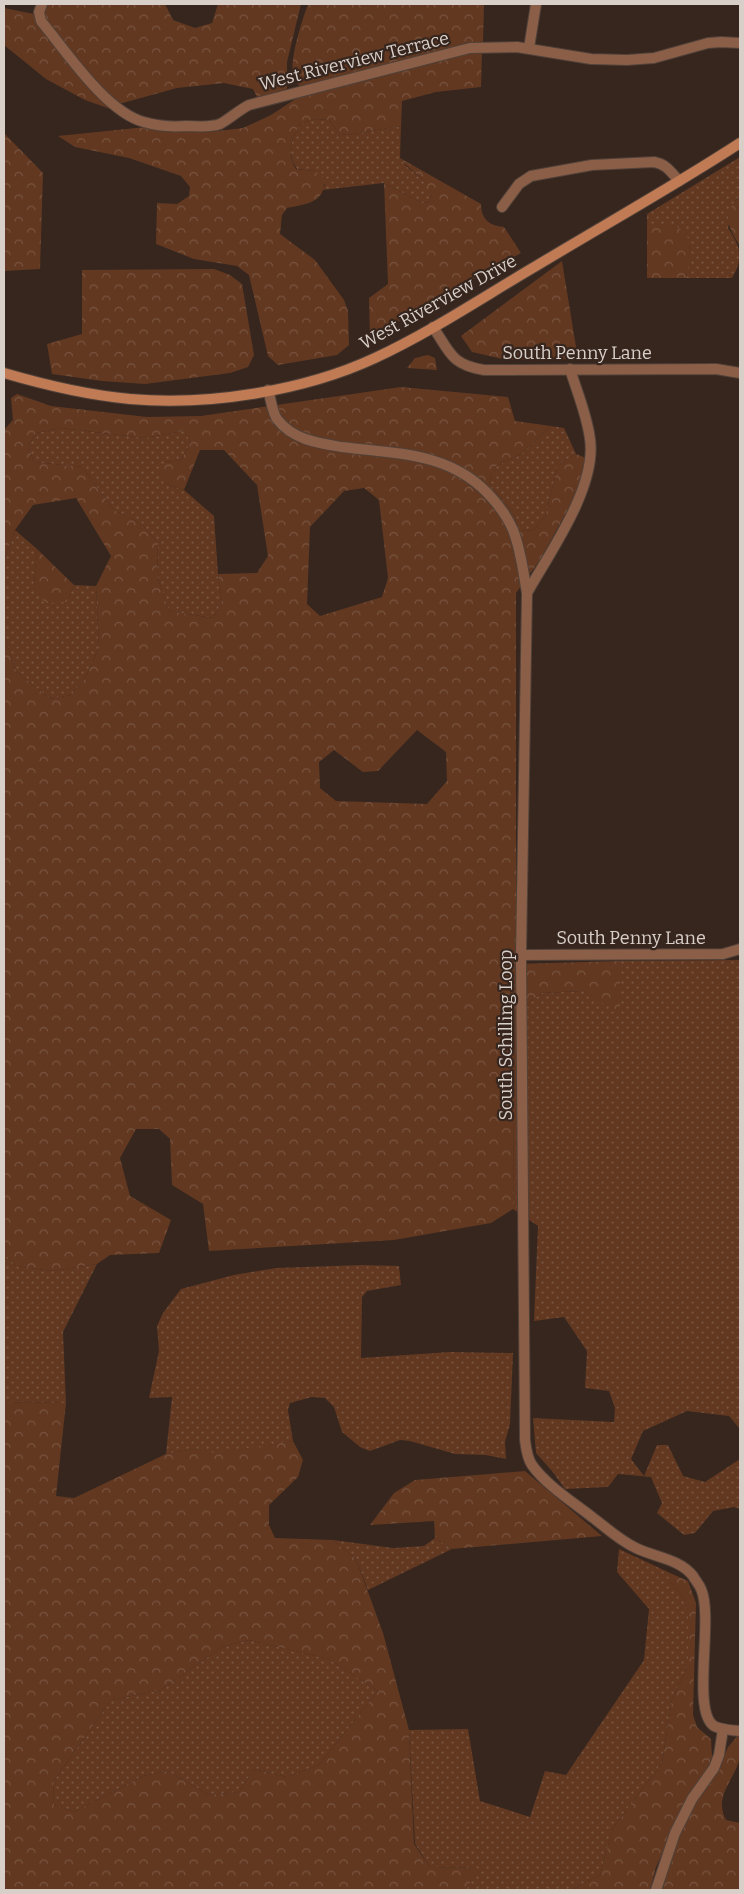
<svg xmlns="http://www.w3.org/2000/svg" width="744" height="1894" font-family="Bitter,serif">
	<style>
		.grass { fill: url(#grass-dots) }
		.forest { fill: url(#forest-crowns); fill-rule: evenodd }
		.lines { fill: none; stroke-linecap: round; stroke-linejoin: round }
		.street-casing { stroke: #504139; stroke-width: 12 }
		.secondary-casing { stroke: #504139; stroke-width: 12 }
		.street { stroke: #8a5e47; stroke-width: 10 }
		.secondary { stroke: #c07b54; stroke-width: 10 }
		.labels { text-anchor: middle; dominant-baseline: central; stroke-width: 4.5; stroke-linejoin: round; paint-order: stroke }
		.street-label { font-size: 18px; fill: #d9cfc9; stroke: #36261e }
	</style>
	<defs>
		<pattern id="grass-dots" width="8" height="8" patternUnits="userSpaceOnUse" patternTransform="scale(1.25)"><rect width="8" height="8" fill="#623821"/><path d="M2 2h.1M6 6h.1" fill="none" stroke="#785440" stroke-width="1.8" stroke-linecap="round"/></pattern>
		<pattern id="forest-crowns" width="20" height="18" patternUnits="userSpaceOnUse" patternTransform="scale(1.25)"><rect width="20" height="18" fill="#623821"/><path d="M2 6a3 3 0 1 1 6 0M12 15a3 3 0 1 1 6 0" fill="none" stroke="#785440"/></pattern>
	</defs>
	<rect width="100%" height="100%" fill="#36261e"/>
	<!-- grass -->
	<g class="grass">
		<path d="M314,119L329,120L340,134L347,135L401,126L400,158L406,166L429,185L432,195L429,202L422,203L384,183L322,190L325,185L314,171L297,169C286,151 291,142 300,124Z"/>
		<path d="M740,157V197L736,200L728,228C741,248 744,257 732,278H686L690,246L677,227L647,226V214Z"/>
		<path d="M551,426L564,428L576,454L558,465L545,517L533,530L519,531L513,512L489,483L496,466L521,454Z"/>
		<path d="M61,428L144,438L184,431L191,442L181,460L165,462L164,483L184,490L214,516L218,574L222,603L213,618L169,611L157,576L158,543L142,524L114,510L82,467L34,462L28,446L36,433Z"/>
		<path d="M15,530L37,549L34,587L67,602L74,585L96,586L99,648L84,680L71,695L50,699L16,671L4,635V560Z"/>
		<path d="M740,960V1429L729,1416L687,1411L643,1431L631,1459L644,1476L657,1445H668L683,1476L705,1482L740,1459V1509L734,1507L713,1511L695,1533L684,1535L657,1513L662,1503L651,1477L618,1474L608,1487L565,1489L552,1471L536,1453L533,1418L614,1422L615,1408L609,1391L585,1388L587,1351L564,1317L534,1321L538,1226L513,1209L515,1014L541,993L583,991L620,1013V961Z"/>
		<path d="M4,1253L16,1266L53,1271L97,1264L63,1332L66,1403L4,1402Z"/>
		<path d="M362,1265L399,1266L401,1285L367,1291L362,1297L361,1358L450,1352L513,1353L510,1424L505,1442L506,1459L486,1455L455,1454L410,1441L400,1440L370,1451L360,1447L342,1432L334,1407L325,1398L312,1397L290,1403L288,1410L293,1441L216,1454L194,1449L166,1454L172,1397L149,1398L159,1351L157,1326L163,1313L181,1289L234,1275L276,1268Z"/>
		<path d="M435,1538L452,1549L368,1590L356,1559L333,1540L393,1548L424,1546Z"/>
		<path d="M619,1549L670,1573V1582L682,1596L688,1610V1666L672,1699L662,1763L613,1828L600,1875L571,1890H466L477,1868L430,1867L415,1844L409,1730L468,1729L480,1801L530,1817L545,1771L566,1775L644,1660L649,1609L617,1572Z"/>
		<path d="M249,1640L329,1659L378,1691L319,1765L287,1777L254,1769L239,1792L209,1795L168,1771L143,1776L74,1812L54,1805L53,1782L111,1700L161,1690L222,1647Z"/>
	</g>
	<!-- forest -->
	<g class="forest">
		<path d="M48,4H165L173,20L195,28L212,23L218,4H301L287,62V91L258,99L253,89L224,83L177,88L119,104L104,94L44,20L43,11Z"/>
		<path d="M308,4H484L483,43L301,88C298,84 294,79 293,74C290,57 302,21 308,4Z"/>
		<path d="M4,8L34,14L40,25L113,110L85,100L46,79L4,45Z"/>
		<path d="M482,52L481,87L436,92L402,101L401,126L347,135L340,134L329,120L314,119L300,124C291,142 286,151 296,169L314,171L324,177C327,203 306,204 287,208L282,215L280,234L315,260L344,300L348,311L349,345L337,355L278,365L268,356L249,275L237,266L194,259L156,244L157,203L177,204L189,196L190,187L181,176L129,158L75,147L58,136L146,127L209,132L243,128L271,115L300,96L467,53Z"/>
		<path d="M4,133L43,173L40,269L4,271Z"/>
		<path d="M400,158L481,204C481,219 489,226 504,227L521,253L370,337L369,298L388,284L384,183L422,203L429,202L432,195C427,178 410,172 400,158Z"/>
		<path d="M740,197V246C729,229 720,213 740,197Z"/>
		<path d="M647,226C655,226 671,224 678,228C697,237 688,262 686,278H647Z"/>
		<path d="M562,261L578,359L507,360L472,352L461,336Z"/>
		<path d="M214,269L230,275L242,284L254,355L248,367L230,373L145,384L102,381L52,374L47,344L82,334V270Z"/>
		<path d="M428,355L435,358L437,370L407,368L415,358Z"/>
		<path d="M401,387L508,397L515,421L551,426L521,454L496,466L489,483L513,512L519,531L533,530L545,517L558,465L576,454L586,458L576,495L540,560L516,593V964L620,961V1014L583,991L541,993L515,1014L513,1209L491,1223L394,1240L209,1251L203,1204L172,1185L170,1139L159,1129H136L120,1158L130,1196L171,1220L159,1253L110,1255L97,1264L53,1271L16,1266L4,1253V635L16,671L50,699L71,695L84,680L99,648L96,586L111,556L76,498L33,505L15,530L4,560V430L13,420L11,398L17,394L51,406L147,417L201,416ZM61,428L144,438L184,431L191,442L181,460L165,462L158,473L164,483L184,490L200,450H224L257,485L268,556L257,573L218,574L222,603L213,618L169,611L157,576L158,543L142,524L114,510L82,467L34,462L28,446L36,433ZM364,488L379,500L388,578L382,597L320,616L307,604L310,527L344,491ZM417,730L446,752L447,781L427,804L336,801L320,788L319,762L334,750L363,772L378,771Z"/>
		<path d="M37,549L74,585L67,602L45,603L34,587Z"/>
		<path d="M4,1402L66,1403L56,1496L74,1498L166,1454L194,1449L215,1453L293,1441L303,1460L298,1477L269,1505V1525L275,1538L333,1540L356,1559L383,1633L409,1730L414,1844L430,1867L478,1868L466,1890H4ZM249,1640L329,1659L378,1691L319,1765L287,1777L254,1769L239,1792L209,1795L168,1771L143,1776L74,1812L54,1805L53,1782L111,1700L161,1690L222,1647Z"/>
		<path d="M525,1471L602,1536L452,1549L435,1538L434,1521L370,1525L394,1493L415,1480Z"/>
		<path d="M670,1573L688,1581L696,1603L693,1715L697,1727L711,1739L712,1757L705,1775L687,1800L656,1867L650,1890H571L600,1875L613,1828L662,1763L672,1699L688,1666V1610L682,1596L670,1582Z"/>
		<path d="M740,1733C740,1742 742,1753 739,1761C732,1783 714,1797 726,1820L740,1823V1887L738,1890H662L679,1834L696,1803L716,1775L728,1747Z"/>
	</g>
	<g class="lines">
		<defs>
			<g id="street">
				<path d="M42,4L39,12L41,21C66,51 106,112 144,122C157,126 172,127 186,126C197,126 209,128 220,124C228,120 239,110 249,105L470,48L517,47L591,59L627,60L654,58L708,43L721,42L740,43"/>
				<path d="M529,48L536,4"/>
				<path d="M502,207L519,184L531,176L592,165L654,162C666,164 671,172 679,181"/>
				<path d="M433,327C450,352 451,365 484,370L716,369L740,373"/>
				<path d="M268,390C271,399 272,412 277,419C293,440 318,443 342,447C398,454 452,452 492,498C500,507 508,518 513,530C521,550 523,571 527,593L521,955L525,1440C526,1448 527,1458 532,1465C545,1484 574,1503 592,1517C607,1528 619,1540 636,1548C654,1557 680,1559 693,1576C695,1580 699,1584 701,1589C714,1617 691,1711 714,1726C722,1730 732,1730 740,1731"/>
				<path d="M527,593C550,552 597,487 590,439C587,415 577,392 570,369"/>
				<path d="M521,955L723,954L740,949"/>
				<path d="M656,1890L675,1833L692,1799L714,1768L719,1755L723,1729"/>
			</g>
			<path id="secondary" d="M4,373C45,385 87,395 130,399C208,406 304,391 375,358C431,332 483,297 536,266C604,225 674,186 740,143"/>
		</defs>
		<!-- street casing -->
		<use href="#street" class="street-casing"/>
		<!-- secondary casing -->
		<use href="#secondary" class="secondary-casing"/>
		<!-- street -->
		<use href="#street" class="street"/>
		<!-- secondary -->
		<use href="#secondary" class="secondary"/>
	</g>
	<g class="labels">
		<!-- street labels -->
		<g class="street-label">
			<text transform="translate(354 61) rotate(-14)">West Riverview Terrace</text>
			<text transform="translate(438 302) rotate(-29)">West Riverview Drive</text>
			<text x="577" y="353">South Penny Lane</text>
			<text x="631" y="938">South Penny Lane</text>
			<text transform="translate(506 1035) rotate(-90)">South Schilling Loop</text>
		</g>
	</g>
	<!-- border -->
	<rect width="744" height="1894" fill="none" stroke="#d9cfc9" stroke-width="10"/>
</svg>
